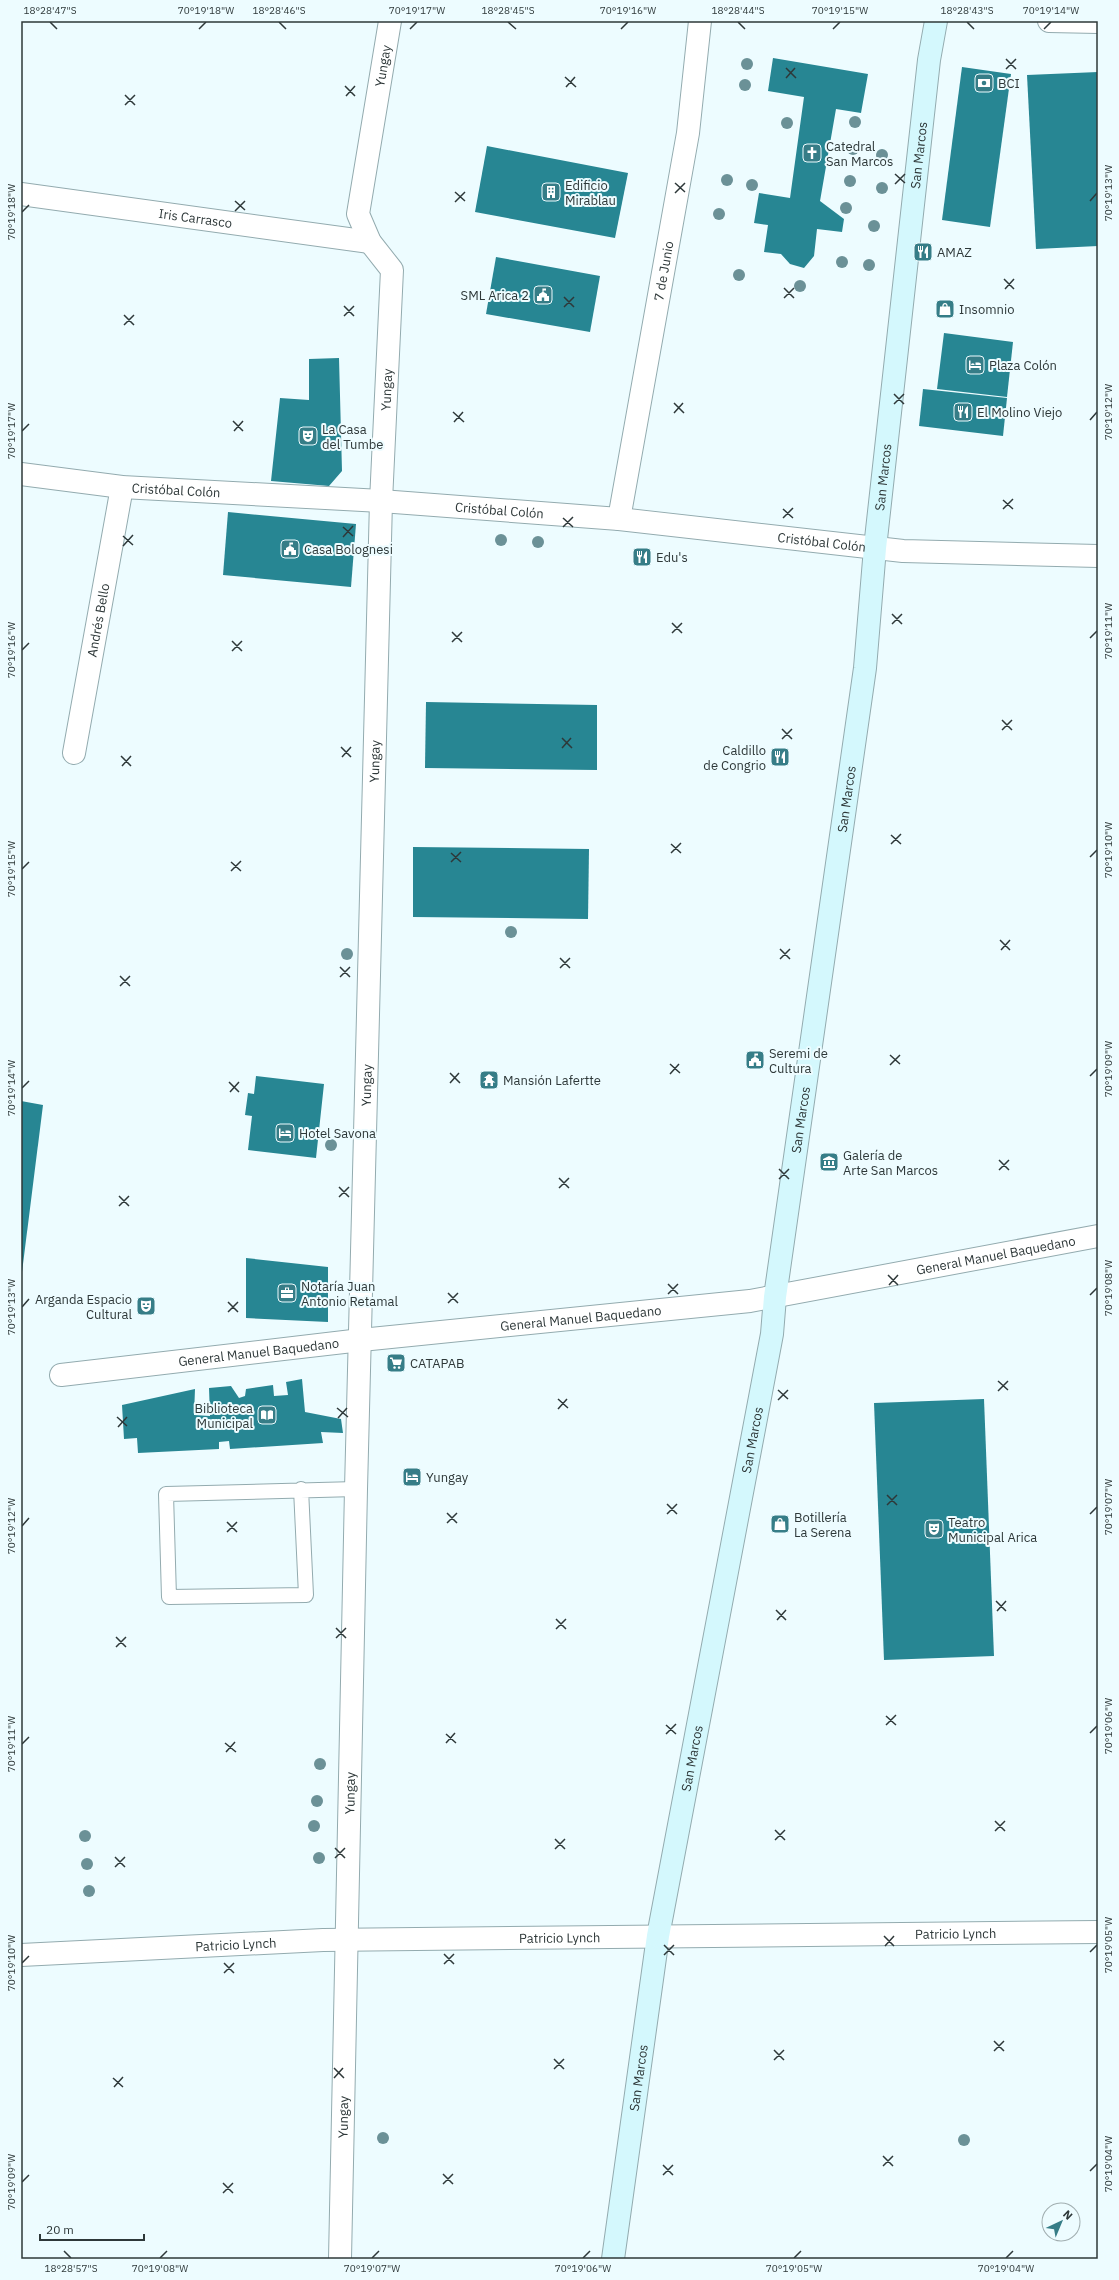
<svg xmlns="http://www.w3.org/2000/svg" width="1119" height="2280" font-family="'IBM Plex Sans',sans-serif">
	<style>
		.building { fill: #278693 }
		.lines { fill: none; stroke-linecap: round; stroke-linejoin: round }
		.service-casing { stroke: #93abaf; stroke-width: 16 }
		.minor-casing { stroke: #93abaf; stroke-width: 24 }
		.secondary-casing { stroke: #93abaf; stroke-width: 24 }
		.service { stroke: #fff; stroke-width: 14 }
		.minor { stroke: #fff; stroke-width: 22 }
		.secondary { stroke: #d4f8fd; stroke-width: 22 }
		.tree { fill: #6b9197 }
		.ticks { fill: none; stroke: #2e3839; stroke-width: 1.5 }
		.labels { text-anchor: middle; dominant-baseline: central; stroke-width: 4; stroke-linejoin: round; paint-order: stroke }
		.street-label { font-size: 13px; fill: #2e3839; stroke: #edfcff }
		.poi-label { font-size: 13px; fill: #2e3839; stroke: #edfcff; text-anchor: start }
		.neatline { fill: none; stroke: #2e3839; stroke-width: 1.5 }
		.ticks-label { font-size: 10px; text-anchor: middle; fill: #2e3839 }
	</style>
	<rect width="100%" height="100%" fill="#edfcff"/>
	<!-- building -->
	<g class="building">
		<path d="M773,58L868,74L861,113L836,109L820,201L844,219L842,232L817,229L814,256L804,268L790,264L781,254L764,252L768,225L754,223L759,193L790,198L804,97L768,91Z"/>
		<path d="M962,67L1011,74L990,227L942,220Z"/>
		<path d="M1098,72V246L1036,249L1027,75Z"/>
		<path d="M487,146L628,173L615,238L475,212Z"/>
		<path d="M496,257L600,276L590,332L486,314Z"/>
		<path d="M944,333L1013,342L1007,397L937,389Z"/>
		<path d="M339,358L342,471L329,486L271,481L280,398L309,400V359Z"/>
		<path d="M923,389L1007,398L1003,436L919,426Z"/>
		<path d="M228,512L356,524L351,587L223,575Z"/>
		<path d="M426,702L597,705V770L425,768Z"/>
		<path d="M413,847L589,849L588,919L413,917Z"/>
		<path d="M256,1076L324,1084L316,1158L248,1150L252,1116L245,1115L248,1093L254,1094Z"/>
		<path d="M21,1101L43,1105L22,1272L21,1271Z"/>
		<path d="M246,1258L328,1267V1322L246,1318Z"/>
		<path d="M302,1379L305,1412L341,1419L343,1433L321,1432L323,1443L230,1449L229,1441L219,1442V1449L138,1453L137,1438L124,1439L122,1405L195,1389L194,1415L210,1416L209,1388L231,1386L239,1398L245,1396L246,1389L273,1385L274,1396L288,1395L286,1382Z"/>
		<path d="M984,1399L994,1656L884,1660L874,1403Z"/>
	</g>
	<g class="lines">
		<defs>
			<path id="service" d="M301,1489L306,1595L169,1597L166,1494L356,1489"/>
			<g id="minor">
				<path d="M1049,21L1098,22"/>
				<path id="s1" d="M21,194L370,242"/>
				<path id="s2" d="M21,474L122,487L381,501L619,519L903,551L1098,556"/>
				<path id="s3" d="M619,519L688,133L700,21"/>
				<path id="s4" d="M74,753L122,487"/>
				<path id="s5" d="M61,1375L361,1340L750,1301L1098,1236"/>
				<path id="s6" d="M21,1955L323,1940L1098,1932"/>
				<path id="s7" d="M340,2259L356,1489L381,501L392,270L370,242L358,214L390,21"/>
			</g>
			<g id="secondary">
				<path id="s8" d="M613,2259L658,1936L772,1334L775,1297L865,668L875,548L929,60L936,21"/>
			</g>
		</defs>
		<!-- service casing -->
		<use href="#service" class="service-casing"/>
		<!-- minor casing -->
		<use href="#minor" class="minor-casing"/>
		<!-- secondary casing -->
		<use href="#secondary" class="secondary-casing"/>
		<!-- service -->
		<use href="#service" class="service"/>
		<!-- minor -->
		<use href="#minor" class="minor"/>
		<!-- secondary -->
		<use href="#secondary" class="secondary"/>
	</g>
	<!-- trees -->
	<g class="tree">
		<circle cx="747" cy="64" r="6"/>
		<circle cx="745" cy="85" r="6"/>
		<circle cx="855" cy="122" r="6"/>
		<circle cx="787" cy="123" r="6"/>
		<circle cx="853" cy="149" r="6"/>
		<circle cx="882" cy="155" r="6"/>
		<circle cx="727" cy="180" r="6"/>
		<circle cx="850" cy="181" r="6"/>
		<circle cx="752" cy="185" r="6"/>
		<circle cx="882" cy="188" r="6"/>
		<circle cx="846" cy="208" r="6"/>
		<circle cx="719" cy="214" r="6"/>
		<circle cx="874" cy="226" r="6"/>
		<circle cx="842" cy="262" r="6"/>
		<circle cx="869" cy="265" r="6"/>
		<circle cx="739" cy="275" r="6"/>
		<circle cx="800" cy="286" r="6"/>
		<circle cx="501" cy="540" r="6"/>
		<circle cx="538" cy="542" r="6"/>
		<circle cx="511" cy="932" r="6"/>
		<circle cx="347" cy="954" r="6"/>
		<circle cx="331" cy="1145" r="6"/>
		<circle cx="320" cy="1764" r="6"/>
		<circle cx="317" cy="1801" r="6"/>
		<circle cx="314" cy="1826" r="6"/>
		<circle cx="85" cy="1836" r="6"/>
		<circle cx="319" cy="1858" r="6"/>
		<circle cx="87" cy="1864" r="6"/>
		<circle cx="89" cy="1891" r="6"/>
		<circle cx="383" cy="2138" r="6"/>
		<circle cx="964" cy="2140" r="6"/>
	</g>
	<!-- ticks -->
	<path class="ticks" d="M50,22L57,29M279,22L286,29M508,22L516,29M738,22L745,29M967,22L974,29M199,29L206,22M410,29L417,22M621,29L628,22M833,29L840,22M1044,29L1051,22M1006,59L1016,69M786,68L796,78M1006,69L1016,59M565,77L576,87M786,78L795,68M345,86L355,96M566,87L575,77M125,95L135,105M346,96L355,86M125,105L135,95M895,174L905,183M675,183L685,192M895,184L905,174M455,192L465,201M675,193L685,183M235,201L245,210M1090,201L1097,193M455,202L465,192M235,211L245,201M22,212L29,205M1004,279L1014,289M784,288L794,298M1005,289L1014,279M564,297L574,307M784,298L794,288M344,306L354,316M564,307L574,297M124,315L134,325M344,316L354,306M124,325L134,315M894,394L904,404M674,403L684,413M894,404L904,394M453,412L464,422M674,413L683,403M1090,420L1097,412M233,421L243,431M454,422L463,412M22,431L29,424M234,431L243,421M1003,500L1013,509M783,509L793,518M1003,509L1013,499M563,518L573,527M783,518L793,508M343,527L353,536M563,527L573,517M123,536L133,545M343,537L353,526M123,546L133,535M892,614L902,624M672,623L682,633M892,624L902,614M452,632L462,642M672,633L682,623M1090,638L1097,631M232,641L242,651M452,642L462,632M22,650L29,643M232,651L242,641M1002,720L1012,730M782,729L792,739M1002,730L1012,720M562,738L572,748M782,739L792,729M341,747L351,757M562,748L571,738M121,756L131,766M342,757L351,747M122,766L131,756M891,835L901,844M671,844L681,853M891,844L901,834M451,853L461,862M671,853L681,843M1090,857L1097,850M231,862L241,871M451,862L461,852M22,869L29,862M231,871L241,861M1000,940L1010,950M780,949L790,959M1001,950L1010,940M560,958L570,968M780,959L790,949M340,967L350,977M560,968L570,958M120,976L130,986M340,977L350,967M120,986L130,976M890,1055L900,1064M670,1064L680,1073M890,1065L900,1055M450,1073L460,1083M670,1074L679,1064M1090,1076L1097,1069M229,1082L239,1092M450,1083L459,1073M22,1088L29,1081M230,1092L239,1082M999,1160L1009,1170M779,1169L789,1179M999,1170L1009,1160M559,1178L569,1188M779,1179L789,1169M339,1187L349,1197M559,1188L569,1178M119,1196L129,1206M339,1197L349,1187M119,1206L129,1196M888,1275L898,1285M668,1284L678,1294M889,1285L898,1275M448,1293L458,1303M668,1294L678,1284M1090,1295L1097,1288M228,1302L238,1312M448,1303L458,1293M22,1307L29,1299M228,1312L238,1302M998,1381L1008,1390M778,1390L788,1399M998,1391L1008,1381M558,1399L568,1408M778,1400L788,1390M337,1408L348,1417M558,1409L567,1399M117,1417L127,1426M338,1418L347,1408M118,1427L127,1417M887,1495L897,1505M667,1504L677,1514M887,1505L897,1495M447,1513L457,1523M667,1514L677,1504M1090,1514L1097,1507M227,1522L237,1532M447,1523L457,1513M22,1526L29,1518M227,1532L237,1522M996,1601L1006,1611M776,1610L786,1620M997,1611L1006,1601M556,1619L566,1629M777,1620L786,1610M336,1628L346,1638M556,1629L566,1619M116,1637L126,1647M336,1638L346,1628M116,1647L126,1637M886,1716L896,1725M666,1725L676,1734M886,1725L896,1715M1090,1733L1097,1726M446,1734L456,1743M666,1734L676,1724M225,1743L236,1752M446,1743L455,1733M22,1744L29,1737M226,1752L235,1742M995,1821L1005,1831M775,1830L785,1840M995,1831L1005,1821M555,1839L565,1849M775,1840L785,1830M335,1848L345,1858M555,1849L565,1839M115,1857L125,1867M335,1858L345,1848M115,1867L125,1857M884,1936L894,1946M664,1945L674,1955M885,1946L894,1936M1090,1952L1097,1945M444,1954L454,1964M664,1955L674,1945M22,1963L29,1956M224,1963L234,1973M444,1964L454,1954M224,1973L234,1963M994,2041L1004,2051M774,2050L784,2060M994,2051L1004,2041M554,2059L564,2069M774,2060L784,2050M334,2068L344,2078M554,2069L564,2059M113,2078L123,2087M334,2078L343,2068M114,2087L123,2077M883,2156L893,2166M663,2165L673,2175M883,2166L893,2156M1090,2171L1097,2164M443,2174L453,2184M663,2175L673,2165M22,2182L29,2175M223,2183L233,2193M443,2184L453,2174M223,2193L233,2183M64,2251L71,2258M160,2258L167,2251M372,2258L379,2251M583,2258L590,2251M794,2258L801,2251M1006,2258L1013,2251"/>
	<!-- icons -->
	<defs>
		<symbol id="bank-square" viewBox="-11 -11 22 22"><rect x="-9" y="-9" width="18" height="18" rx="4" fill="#367d87" stroke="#edfcff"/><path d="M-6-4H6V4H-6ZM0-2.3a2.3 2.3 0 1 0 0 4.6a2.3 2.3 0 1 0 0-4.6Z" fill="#fff"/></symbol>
		<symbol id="church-square" viewBox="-11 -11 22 22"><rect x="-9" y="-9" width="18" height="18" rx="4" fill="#367d87" stroke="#edfcff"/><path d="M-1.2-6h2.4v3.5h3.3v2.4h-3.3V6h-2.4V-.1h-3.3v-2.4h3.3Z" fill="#fff"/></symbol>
		<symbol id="building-square" viewBox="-11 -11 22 22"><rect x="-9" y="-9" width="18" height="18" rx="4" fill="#367d87" stroke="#edfcff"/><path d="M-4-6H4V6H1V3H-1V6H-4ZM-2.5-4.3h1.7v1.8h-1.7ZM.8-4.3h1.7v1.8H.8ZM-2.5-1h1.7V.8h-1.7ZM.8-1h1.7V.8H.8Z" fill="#fff"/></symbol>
		<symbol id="restaurant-square" viewBox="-11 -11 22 22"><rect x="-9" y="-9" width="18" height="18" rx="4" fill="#367d87" stroke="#edfcff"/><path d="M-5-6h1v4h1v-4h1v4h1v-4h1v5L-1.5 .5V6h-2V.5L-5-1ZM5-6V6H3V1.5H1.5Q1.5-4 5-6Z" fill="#fff"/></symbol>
		<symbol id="civic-square" viewBox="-11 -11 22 22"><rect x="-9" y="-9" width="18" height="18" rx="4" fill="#367d87" stroke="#edfcff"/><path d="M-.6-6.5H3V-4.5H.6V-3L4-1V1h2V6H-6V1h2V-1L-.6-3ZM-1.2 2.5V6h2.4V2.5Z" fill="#fff"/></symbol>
		<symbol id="shop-square" viewBox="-11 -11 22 22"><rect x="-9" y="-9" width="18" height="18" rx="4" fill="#367d87" stroke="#edfcff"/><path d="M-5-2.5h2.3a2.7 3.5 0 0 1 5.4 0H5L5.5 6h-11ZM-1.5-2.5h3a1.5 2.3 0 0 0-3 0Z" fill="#fff"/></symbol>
		<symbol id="hotel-square" viewBox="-11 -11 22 22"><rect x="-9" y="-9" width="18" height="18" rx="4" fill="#367d87" stroke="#edfcff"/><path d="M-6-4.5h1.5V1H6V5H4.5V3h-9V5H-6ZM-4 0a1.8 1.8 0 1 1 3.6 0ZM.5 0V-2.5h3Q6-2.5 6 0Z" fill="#fff"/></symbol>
		<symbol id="theatre-square" viewBox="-11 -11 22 22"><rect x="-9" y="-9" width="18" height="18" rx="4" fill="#367d87" stroke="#edfcff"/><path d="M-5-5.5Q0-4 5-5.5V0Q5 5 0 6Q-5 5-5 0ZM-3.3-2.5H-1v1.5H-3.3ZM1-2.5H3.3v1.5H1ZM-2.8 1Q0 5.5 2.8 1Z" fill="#fff"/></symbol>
		<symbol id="temple-square" viewBox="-11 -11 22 22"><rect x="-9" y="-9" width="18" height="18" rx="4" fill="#367d87" stroke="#edfcff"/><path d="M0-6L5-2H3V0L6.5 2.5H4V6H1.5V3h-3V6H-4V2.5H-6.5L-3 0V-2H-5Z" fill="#fff"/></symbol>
		<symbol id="museum-square" viewBox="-11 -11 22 22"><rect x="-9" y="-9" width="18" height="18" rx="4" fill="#367d87" stroke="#edfcff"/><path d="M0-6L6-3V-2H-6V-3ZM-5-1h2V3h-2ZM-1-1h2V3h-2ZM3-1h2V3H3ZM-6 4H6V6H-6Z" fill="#fff"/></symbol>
		<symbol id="office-square" viewBox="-11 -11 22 22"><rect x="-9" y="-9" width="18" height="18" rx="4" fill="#367d87" stroke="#edfcff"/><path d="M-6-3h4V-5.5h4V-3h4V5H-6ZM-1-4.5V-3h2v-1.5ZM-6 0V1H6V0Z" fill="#fff"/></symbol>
		<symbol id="supermarket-square" viewBox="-11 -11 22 22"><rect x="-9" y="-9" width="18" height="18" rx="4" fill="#367d87" stroke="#edfcff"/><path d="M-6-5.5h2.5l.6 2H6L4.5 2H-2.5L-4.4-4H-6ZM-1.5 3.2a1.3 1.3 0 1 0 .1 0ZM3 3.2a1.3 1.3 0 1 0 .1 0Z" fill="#fff"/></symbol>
		<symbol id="library-square" viewBox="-11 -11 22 22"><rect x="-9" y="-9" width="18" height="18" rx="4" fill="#367d87" stroke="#edfcff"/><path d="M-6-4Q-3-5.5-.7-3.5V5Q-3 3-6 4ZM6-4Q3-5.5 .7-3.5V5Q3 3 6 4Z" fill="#fff"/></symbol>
	</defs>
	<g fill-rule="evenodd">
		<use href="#bank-square" x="973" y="72" width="22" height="22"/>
		<use href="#church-square" x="801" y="142" width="22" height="22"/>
		<use href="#building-square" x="540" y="181" width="22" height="22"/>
		<use href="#restaurant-square" x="912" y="241" width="22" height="22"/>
		<use href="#civic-square" x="532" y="284" width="22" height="22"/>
		<use href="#shop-square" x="934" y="298" width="22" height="22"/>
		<use href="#hotel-square" x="964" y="354" width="22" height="22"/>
		<use href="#restaurant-square" x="952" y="401" width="22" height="22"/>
		<use href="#theatre-square" x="297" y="425" width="22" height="22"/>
		<use href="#civic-square" x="279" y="538" width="22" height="22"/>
		<use href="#restaurant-square" x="631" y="546" width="22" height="22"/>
		<use href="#restaurant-square" x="769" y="746" width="22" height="22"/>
		<use href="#civic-square" x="744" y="1049" width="22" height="22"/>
		<use href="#temple-square" x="478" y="1069" width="22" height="22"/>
		<use href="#hotel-square" x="274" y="1122" width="22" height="22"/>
		<use href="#museum-square" x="818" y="1151" width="22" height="22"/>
		<use href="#office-square" x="276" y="1282" width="22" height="22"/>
		<use href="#theatre-square" x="135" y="1295" width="22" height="22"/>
		<use href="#supermarket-square" x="385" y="1352" width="22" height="22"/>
		<use href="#library-square" x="256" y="1404" width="22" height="22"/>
		<use href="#hotel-square" x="401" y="1466" width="22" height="22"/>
		<use href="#shop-square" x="769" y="1513" width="22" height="22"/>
		<use href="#theatre-square" x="923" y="1518" width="22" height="22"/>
	</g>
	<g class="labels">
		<!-- street labels -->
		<g class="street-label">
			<text stroke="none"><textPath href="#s7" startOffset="2206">Yungay</textPath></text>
			<text stroke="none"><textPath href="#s8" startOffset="2127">San Marcos</textPath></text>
			<text stroke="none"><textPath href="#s1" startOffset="176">Iris Carrasco</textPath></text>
			<text stroke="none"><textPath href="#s3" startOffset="252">7 de Junio</textPath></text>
			<text stroke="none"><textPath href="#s7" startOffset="1870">Yungay</textPath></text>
			<text stroke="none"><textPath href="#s8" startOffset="1803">San Marcos</textPath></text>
			<text stroke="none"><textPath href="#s2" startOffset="156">Cristóbal Colón</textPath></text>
			<text stroke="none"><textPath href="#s2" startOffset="480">Cristóbal Colón</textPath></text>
			<text stroke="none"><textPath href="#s2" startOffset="804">Cristóbal Colón</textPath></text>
			<text stroke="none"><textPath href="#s4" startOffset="135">Andrés Bello</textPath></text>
			<text stroke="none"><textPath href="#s7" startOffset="1498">Yungay</textPath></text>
			<text stroke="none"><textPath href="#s8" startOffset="1479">San Marcos</textPath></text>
			<text stroke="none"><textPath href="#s7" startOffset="1174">Yungay</textPath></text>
			<text stroke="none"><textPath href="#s8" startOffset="1155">San Marcos</textPath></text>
			<text stroke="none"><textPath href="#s5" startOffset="943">General Manuel Baquedano</textPath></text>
			<text stroke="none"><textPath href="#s5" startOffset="523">General Manuel Baquedano</textPath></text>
			<text stroke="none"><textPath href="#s5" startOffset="199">General Manuel Baquedano</textPath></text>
			<text stroke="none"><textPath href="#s8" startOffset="831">San Marcos</textPath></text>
			<text stroke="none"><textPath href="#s8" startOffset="507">San Marcos</textPath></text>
			<text stroke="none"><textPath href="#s7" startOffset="466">Yungay</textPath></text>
			<text stroke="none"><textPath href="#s6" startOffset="935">Patricio Lynch</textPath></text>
			<text stroke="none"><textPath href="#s6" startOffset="539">Patricio Lynch</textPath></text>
			<text stroke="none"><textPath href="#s6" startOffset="215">Patricio Lynch</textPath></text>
			<text stroke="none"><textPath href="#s8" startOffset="183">San Marcos</textPath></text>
			<text stroke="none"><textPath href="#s7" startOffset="142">Yungay</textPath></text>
		</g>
		<!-- poi labels -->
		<g class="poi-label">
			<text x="998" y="83">BCI</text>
			<text x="826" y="146">Catedral<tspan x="826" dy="15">San Marcos</tspan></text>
			<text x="565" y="185">Edificio<tspan x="565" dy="15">Mirablau</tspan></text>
			<text x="937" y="252">AMAZ</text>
			<text x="529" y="295" text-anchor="end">SML Arica 2</text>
			<text x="959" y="309">Insomnio</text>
			<text x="989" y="365">Plaza Colón</text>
			<text x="977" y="412">El Molino Viejo</text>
			<text x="322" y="429">La Casa<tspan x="322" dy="15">del Tumbe</tspan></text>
			<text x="304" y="549">Casa Bolognesi</text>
			<text x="656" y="557">Edu's</text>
			<text x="766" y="750" text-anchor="end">Caldillo<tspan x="766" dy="15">de Congrio</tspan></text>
			<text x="769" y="1053">Seremi de<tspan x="769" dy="15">Cultura</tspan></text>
			<text x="503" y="1080">Mansión Lafertte</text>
			<text x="299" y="1133">Hotel Savona</text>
			<text x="843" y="1155">Galería de<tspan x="843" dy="15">Arte San Marcos</tspan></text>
			<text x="301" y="1286">Notaría Juan<tspan x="301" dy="15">Antonio Retamal</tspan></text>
			<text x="132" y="1299" text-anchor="end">Arganda Espacio<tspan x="132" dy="15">Cultural</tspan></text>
			<text x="410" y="1363">CATAPAB</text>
			<text x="253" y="1408" text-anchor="end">Biblioteca<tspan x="253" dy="15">Municipal</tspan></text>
			<text x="426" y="1477">Yungay</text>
			<text x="794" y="1517">Botillería<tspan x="794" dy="15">La Serena</tspan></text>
			<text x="948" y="1522">Teatro<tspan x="948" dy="15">Municipal Arica</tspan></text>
		</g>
	</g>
	<!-- border -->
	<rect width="1119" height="2280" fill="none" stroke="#edfcff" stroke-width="44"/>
	<!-- north arrow -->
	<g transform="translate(1061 2222) rotate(44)"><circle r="19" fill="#edfcff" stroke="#a1aeb0"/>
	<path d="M0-3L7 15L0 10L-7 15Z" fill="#367d87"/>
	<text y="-6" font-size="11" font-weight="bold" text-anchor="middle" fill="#2e3839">N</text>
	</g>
	<!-- scale -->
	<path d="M40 2234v6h104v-6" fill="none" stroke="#2e3839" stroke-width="2"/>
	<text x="46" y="2234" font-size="12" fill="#2e3839" stroke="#edfcff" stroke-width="3" paint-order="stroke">20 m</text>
	<rect x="22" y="22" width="1075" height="2236" class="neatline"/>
	<g class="ticks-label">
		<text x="50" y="14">18°28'47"S</text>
		<text x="206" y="14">70°19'18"W</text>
		<text x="279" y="14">18°28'46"S</text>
		<text x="417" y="14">70°19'17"W</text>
		<text x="508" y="14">18°28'45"S</text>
		<text x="628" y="14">70°19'16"W</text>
		<text x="738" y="14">18°28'44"S</text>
		<text x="840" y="14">70°19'15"W</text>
		<text x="967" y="14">18°28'43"S</text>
		<text x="1051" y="14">70°19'14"W</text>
		<text transform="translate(1108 193) rotate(-90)" y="4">70°19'13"W</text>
		<text transform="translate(11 212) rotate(-90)" y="4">70°19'18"W</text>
		<text transform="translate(1108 412) rotate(-90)" y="4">70°19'12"W</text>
		<text transform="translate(11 431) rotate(-90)" y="4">70°19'17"W</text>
		<text transform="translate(1108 631) rotate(-90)" y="4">70°19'11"W</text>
		<text transform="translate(11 650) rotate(-90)" y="4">70°19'16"W</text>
		<text transform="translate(1108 850) rotate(-90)" y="4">70°19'10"W</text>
		<text transform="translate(11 869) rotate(-90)" y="4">70°19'15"W</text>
		<text transform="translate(1108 1069) rotate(-90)" y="4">70°19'09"W</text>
		<text transform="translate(11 1088) rotate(-90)" y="4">70°19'14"W</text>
		<text transform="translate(1108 1288) rotate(-90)" y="4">70°19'08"W</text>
		<text transform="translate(11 1307) rotate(-90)" y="4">70°19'13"W</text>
		<text transform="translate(1108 1507) rotate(-90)" y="4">70°19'07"W</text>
		<text transform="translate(11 1526) rotate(-90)" y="4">70°19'12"W</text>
		<text transform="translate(1108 1726) rotate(-90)" y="4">70°19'06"W</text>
		<text transform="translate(11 1744) rotate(-90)" y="4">70°19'11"W</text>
		<text transform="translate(1108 1945) rotate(-90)" y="4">70°19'05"W</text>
		<text transform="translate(11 1963) rotate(-90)" y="4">70°19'10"W</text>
		<text transform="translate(1108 2164) rotate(-90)" y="4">70°19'04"W</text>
		<text transform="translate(11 2182) rotate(-90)" y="4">70°19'09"W</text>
		<text x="71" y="2272">18°28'57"S</text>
		<text x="160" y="2272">70°19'08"W</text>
		<text x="372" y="2272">70°19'07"W</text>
		<text x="583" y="2272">70°19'06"W</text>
		<text x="794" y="2272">70°19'05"W</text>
		<text x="1006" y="2272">70°19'04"W</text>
	</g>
</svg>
